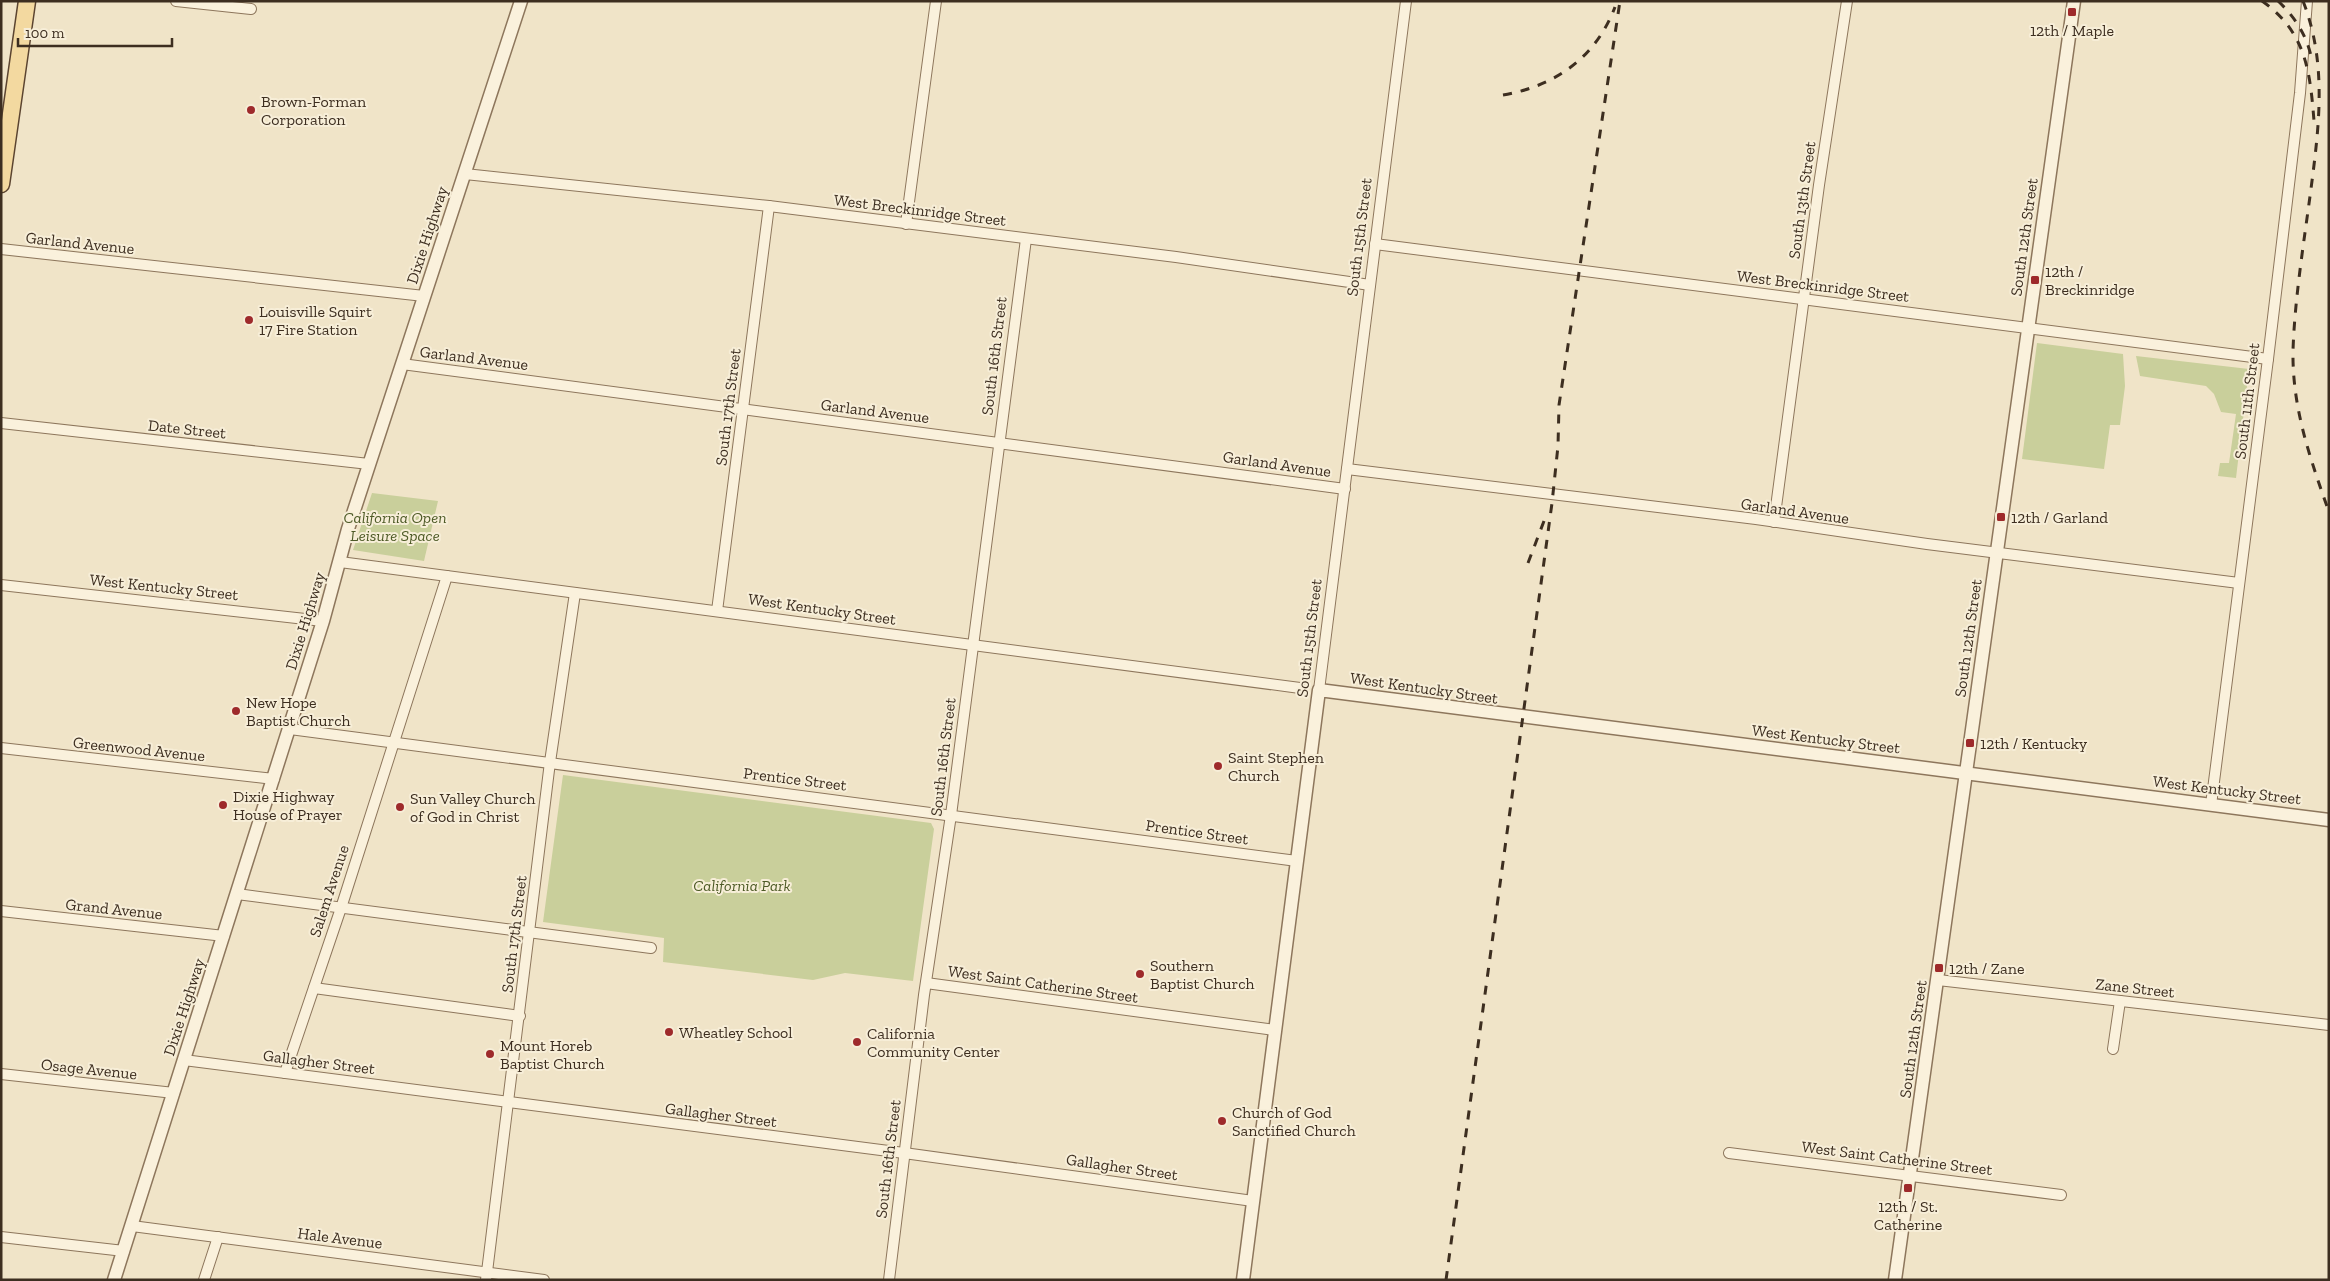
<svg xmlns="http://www.w3.org/2000/svg" width="2330" height="1281" font-family="'Zilla Slab',serif">
	<style>
		.green { fill: #c9cf9b }
		.lines { fill: none; stroke-linecap: round; stroke-linejoin: round }
		.minor-casing { stroke: #8d765c; stroke-width: 12 }
		.tertiary-casing { stroke: #8d765c; stroke-width: 15 }
		.primary-casing { stroke: #5b4430; stroke-width: 19 }
		.minor { stroke: #faf1dc; stroke-width: 10 }
		.tertiary { stroke: #faf1dc; stroke-width: 12 }
		.primary { stroke: #f3d9a0; stroke-width: 16 }
		.rail { stroke: #3d2e20; stroke-width: 3; stroke-dasharray: 9 9; stroke-linecap: butt }
		.poi-dot { fill: #9e2a2b; stroke: #f7eed8; stroke-width: 2 }
		.labels { text-anchor: middle; dominant-baseline: central; stroke-width: 4; stroke-linejoin: round; paint-order: stroke }
		.poi-label { font-size: 16px; fill: #3d2e20; stroke: #f7eed8; text-anchor: start }
		.street-label { font-size: 16px; fill: #3d2e20; stroke: #f7eed8 }
		.park-label { font-size: 16px; font-style: italic; fill: #4d5a26; stroke: #f7eed8 }
	</style>
	<rect width="100%" height="100%" fill="#f0e4c8"/>
	<!-- green -->
	<g class="green">
		<path d="M2037,343L2123,354L2125,386L2120,425H2110L2104,469L2022,459Z"/>
		<path d="M2136,356L2249,369L2236,478L2218,476L2220,463H2229L2236,414L2221,412L2214,394L2206,386L2140,376Z"/>
		<path d="M372,493L438,501L424,561L353,550Z"/>
		<path d="M563,775L931,823L934,829L913,981L845,973L813,980L663,962L664,938L543,922Z"/>
	</g>
	<g class="lines">
		<defs>
			<g id="minor">
				<path d="M176,1L251,9"/>
				<path d="M465,174L769,206L1176,257L1370,285"/>
				<path d="M906,224L936,1"/>
				<path d="M1375,244L2268,359"/>
				<path d="M1,249L424,296"/>
				<path d="M402,364L1345,489"/>
				<path d="M1,423L369,464"/>
				<path d="M1347,469L1756,519L1927,544L2239,583"/>
				<path d="M1774,522L1819,185L1847,1"/>
				<path d="M340,562L1300,688"/>
				<path d="M1,585L323,621"/>
				<path d="M717,611L769,206"/>
				<path d="M1319,690L1406,1"/>
				<path d="M290,729L1297,861"/>
				<path d="M1,748L274,779"/>
				<path d="M2211,805L2268,359L2300,93L2307,1"/>
				<path d="M237,894L651,948"/>
				<path d="M1,911L224,936"/>
				<path d="M1938,980L2329,1025"/>
				<path d="M926,983L1275,1030"/>
				<path d="M314,988L520,1016"/>
				<path d="M2113,1049L2120,1001"/>
				<path d="M184,1060L904,1153L1253,1201"/>
				<path d="M285,1073L341,908L447,576"/>
				<path d="M1,1074L174,1093"/>
				<path d="M1729,1153L2061,1195"/>
				<path d="M132,1226L544,1280"/>
				<path d="M1,1237L124,1251"/>
				<path d="M204,1280L218,1237"/>
				<path d="M486,1280L550,762L575,593"/>
				<path d="M889,1280L924,995L951,815L1026,239"/>
			</g>
			<g id="tertiary">
				<path d="M114,1280L323,621L348,529L521,1"/>
				<path d="M1243,1280L1319,690L2329,820"/>
				<path d="M1895,1280L2074,1"/>
			</g>
			<path id="primary" d="M1,184L27,1"/>
		</defs>
		<!-- minor casing -->
		<use href="#minor" class="minor-casing"/>
		<!-- tertiary casing -->
		<use href="#tertiary" class="tertiary-casing"/>
		<!-- primary casing -->
		<use href="#primary" class="primary-casing"/>
		<!-- minor -->
		<use href="#minor" class="minor"/>
		<!-- tertiary -->
		<use href="#tertiary" class="tertiary"/>
		<!-- primary -->
		<use href="#primary" class="primary"/>
		<!-- rail -->
		<g class="rail">
			<path d="M2262,1C2306,32 2310,71 2314,121"/>
			<path d="M2278,1C2294,16 2306,34 2311,56"/>
			<path d="M2303,1C2326,60 2320,119 2312,181C2305,236 2295,294 2293,350C2292,408 2310,458 2329,512"/>
			<path d="M1503,95C1556,86 1596,57 1615,7"/>
			<path d="M1528,563L1544,521"/>
			<path d="M1446,1280L1552,503L1558,446L1559,405L1620,1"/>
		</g>
	</g>
	<!-- markers -->
	<g class="poi-dot">
		<rect x="2067" y="7" width="10" height="10" rx="2.5"/>
		<circle cx="251" cy="110" r="5"/>
		<rect x="2030" y="275" width="10" height="10" rx="2.5"/>
		<circle cx="249" cy="320" r="5"/>
		<rect x="1996" y="512" width="10" height="10" rx="2.5"/>
		<circle cx="236" cy="711" r="5"/>
		<rect x="1965" y="738" width="10" height="10" rx="2.5"/>
		<circle cx="1218" cy="766" r="5"/>
		<circle cx="223" cy="805" r="5"/>
		<circle cx="400" cy="807" r="5"/>
		<rect x="1934" y="963" width="10" height="10" rx="2.5"/>
		<circle cx="1140" cy="974" r="5"/>
		<circle cx="669" cy="1032" r="5"/>
		<circle cx="857" cy="1042" r="5"/>
		<circle cx="490" cy="1054" r="5"/>
		<circle cx="1222" cy="1121" r="5"/>
		<rect x="1903" y="1183" width="10" height="10" rx="2.5"/>
	</g>
	<g class="labels">
		<!-- poi labels -->
		<g class="poi-label">
			<text x="2072" y="30" text-anchor="middle">12th / Maple</text>
			<text x="261" y="101">Brown-Forman<tspan x="261" dy="18">Corporation</tspan></text>
			<text x="2045" y="271">12th /<tspan x="2045" dy="18">Breckinridge</tspan></text>
			<text x="259" y="311">Louisville Squirt<tspan x="259" dy="18">17 Fire Station</tspan></text>
			<text x="2011" y="517">12th / Garland</text>
			<text x="246" y="702">New Hope<tspan x="246" dy="18">Baptist Church</tspan></text>
			<text x="1980" y="743">12th / Kentucky</text>
			<text x="1228" y="757">Saint Stephen<tspan x="1228" dy="18">Church</tspan></text>
			<text x="233" y="796">Dixie Highway<tspan x="233" dy="18">House of Prayer</tspan></text>
			<text x="410" y="798">Sun Valley Church<tspan x="410" dy="18">of God in Christ</tspan></text>
			<text x="1150" y="965">Southern<tspan x="1150" dy="18">Baptist Church</tspan></text>
			<text x="1949" y="968">12th / Zane</text>
			<text x="679" y="1032">Wheatley School</text>
			<text x="867" y="1033">California<tspan x="867" dy="18">Community Center</tspan></text>
			<text x="500" y="1045">Mount Horeb<tspan x="500" dy="18">Baptist Church</tspan></text>
			<text x="1232" y="1112">Church of God<tspan x="1232" dy="18">Sanctified Church</tspan></text>
			<text x="1908" y="1206" text-anchor="middle">12th / St.<tspan x="1908" dy="18">Catherine</tspan></text>
		</g>
		<!-- street labels -->
		<g class="street-label">
			<text transform="translate(1802 200) rotate(-82)">South 13th Street</text>
			<text transform="translate(920 210) rotate(7)">West Breckinridge Street</text>
			<text transform="translate(427 235) rotate(-72)">Dixie Highway</text>
			<text transform="translate(1359 237) rotate(-83)">South 15th Street</text>
			<text transform="translate(2024 237) rotate(-82)">South 12th Street</text>
			<text transform="translate(80 243) rotate(6)">Garland Avenue</text>
			<text transform="translate(1823 286) rotate(7)">West Breckinridge Street</text>
			<text transform="translate(994 356) rotate(-83)">South 16th Street</text>
			<text transform="translate(474 358) rotate(7)">Garland Avenue</text>
			<text transform="translate(2247 401) rotate(-83)">South 11th Street</text>
			<text transform="translate(728 407) rotate(-83)">South 17th Street</text>
			<text transform="translate(875 411) rotate(7)">Garland Avenue</text>
			<text transform="translate(187 429) rotate(6)">Date Street</text>
			<text transform="translate(1277 464) rotate(8)">Garland Avenue</text>
			<text transform="translate(1795 511) rotate(8)">Garland Avenue</text>
			<text transform="translate(164 587) rotate(6)">West Kentucky Street</text>
			<text transform="translate(822 609) rotate(8)">West Kentucky Street</text>
			<text transform="translate(305 621) rotate(-73)">Dixie Highway</text>
			<text transform="translate(1309 638) rotate(-83)">South 15th Street</text>
			<text transform="translate(1968 638) rotate(-82)">South 12th Street</text>
			<text transform="translate(1424 688) rotate(8)">West Kentucky Street</text>
			<text transform="translate(1826 739) rotate(7)">West Kentucky Street</text>
			<text transform="translate(139 749) rotate(6)">Greenwood Avenue</text>
			<text transform="translate(943 757) rotate(-83)">South 16th Street</text>
			<text transform="translate(795 779) rotate(7)">Prentice Street</text>
			<text transform="translate(2227 790) rotate(7)">West Kentucky Street</text>
			<text transform="translate(1197 832) rotate(8)">Prentice Street</text>
			<text transform="translate(329 891) rotate(-72)">Salem Avenue</text>
			<text transform="translate(114 909) rotate(6)">Grand Avenue</text>
			<text transform="translate(514 934) rotate(-83)">South 17th Street</text>
			<text transform="translate(1043 984) rotate(8)">West Saint Catherine Street</text>
			<text transform="translate(2135 988) rotate(6)">Zane Street</text>
			<text transform="translate(184 1007) rotate(-72)">Dixie Highway</text>
			<text transform="translate(1913 1039) rotate(-82)">South 12th Street</text>
			<text transform="translate(319 1062) rotate(7)">Gallagher Street</text>
			<text transform="translate(89 1069) rotate(6)">Osage Avenue</text>
			<text transform="translate(721 1115) rotate(7)">Gallagher Street</text>
			<text transform="translate(1897 1158) rotate(7)">West Saint Catherine Street</text>
			<text transform="translate(888 1159) rotate(-83)">South 16th Street</text>
			<text transform="translate(1122 1167) rotate(8)">Gallagher Street</text>
			<text transform="translate(340 1238) rotate(7)">Hale Avenue</text>
		</g>
		<!-- park labels -->
		<g class="park-label">
			<text x="395" y="517">California Open<tspan x="395" dy="18">Leisure Space</tspan></text>
			<text x="742" y="885">California Park</text>
		</g>
	</g>
	<!-- border -->
	<rect width="2330" height="1281" fill="none" stroke="#3d2e20" stroke-width="5"/>
	<!-- scale -->
	<path d="M18 38v8h154v-8" fill="none" stroke="#3d2e20" stroke-width="2.5"/>
	<text x="25" y="38" font-size="15" fill="#3d2e20" stroke="#f7eed8" stroke-width="4" paint-order="stroke">100 m</text>
</svg>
